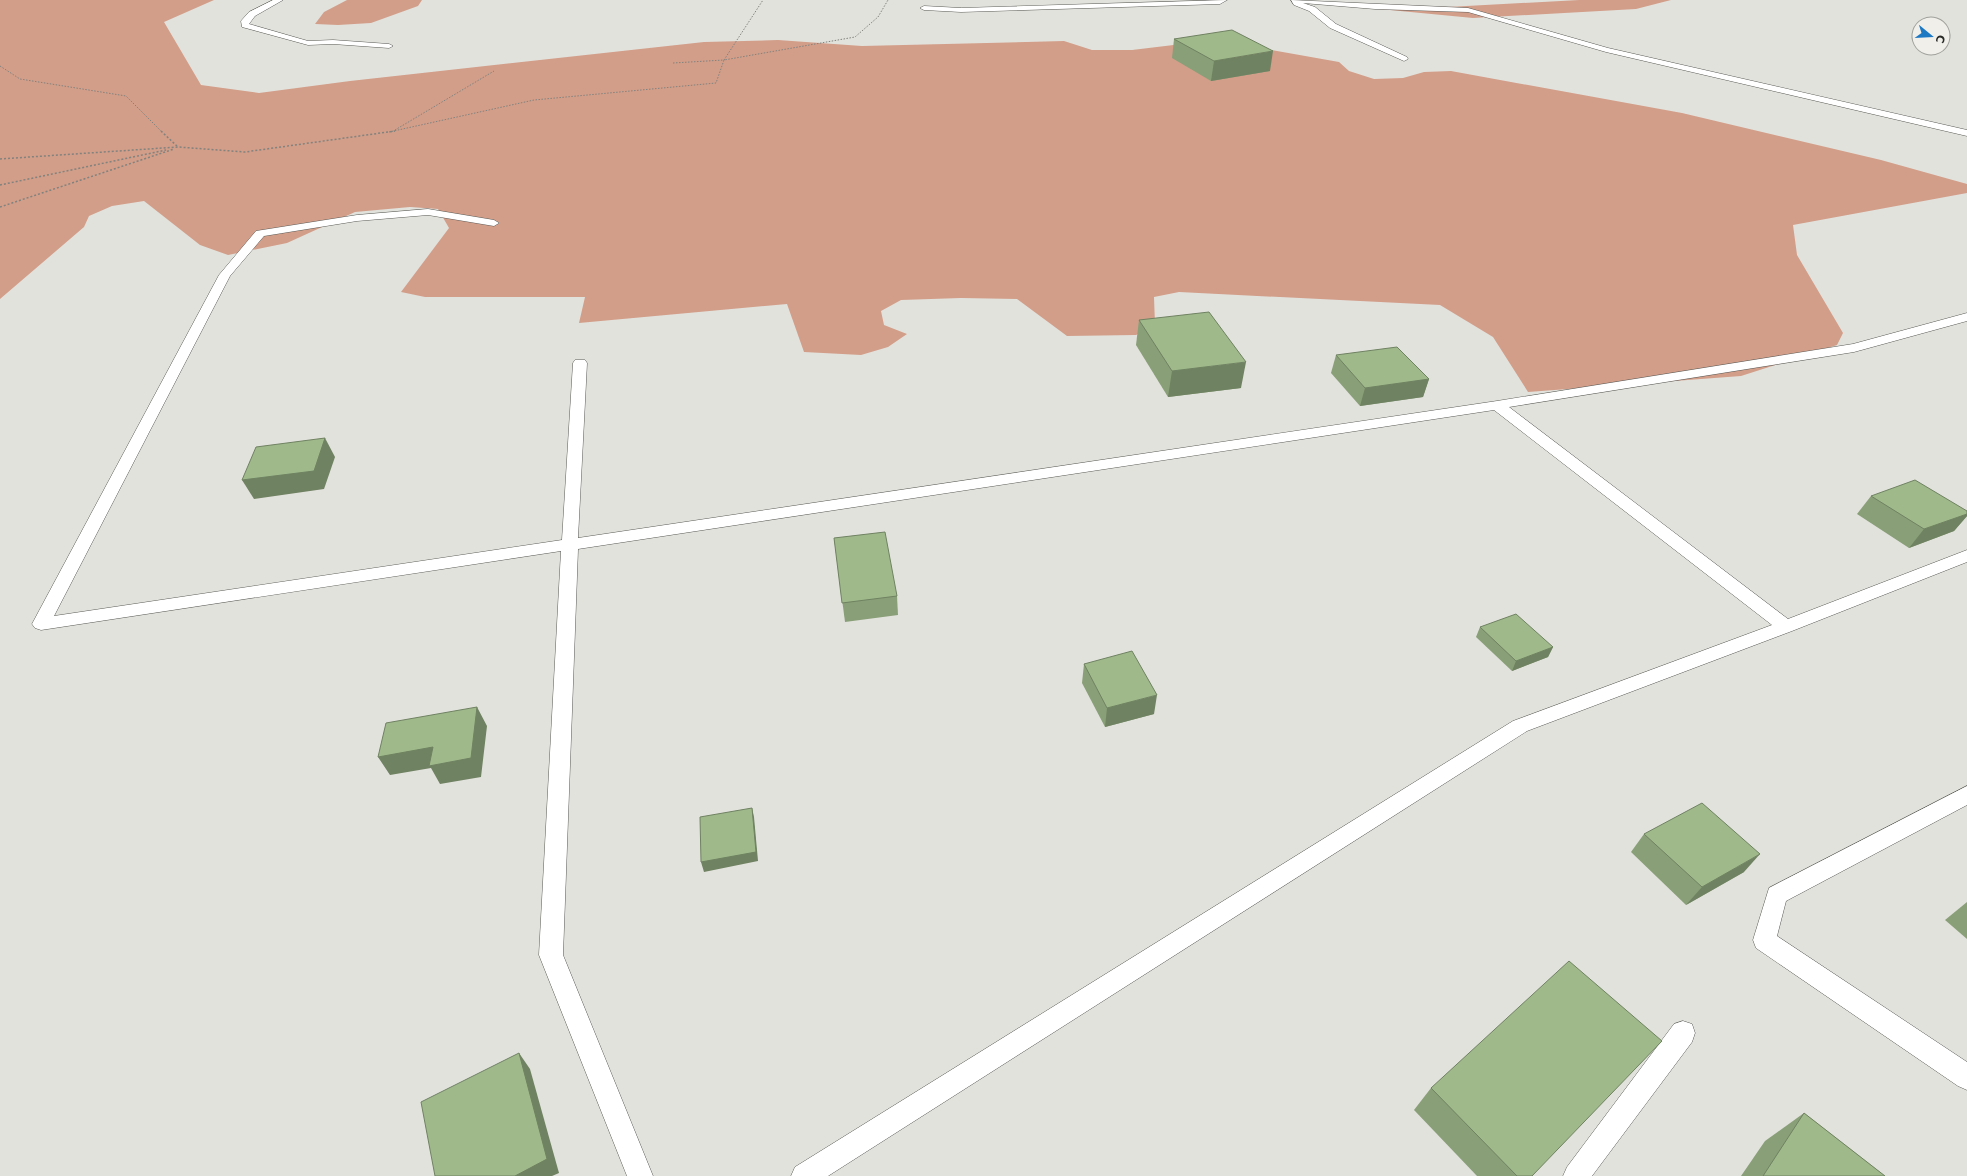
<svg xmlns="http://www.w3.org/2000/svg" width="1967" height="1176" font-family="'DejaVu Sans',sans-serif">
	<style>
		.forest { fill: #d29e89 }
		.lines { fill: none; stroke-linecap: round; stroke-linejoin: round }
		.lane-casing { stroke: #5a5a56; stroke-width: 1 }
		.path-far1 { stroke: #82827e; stroke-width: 1; stroke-dasharray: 1.5 1.5; stroke-linecap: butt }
		.path { stroke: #82827e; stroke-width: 1.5; stroke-dasharray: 2 2; stroke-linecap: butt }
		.lane { fill: #fff; fill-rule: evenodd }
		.wall { fill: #899f78 }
		.shaded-wall { fill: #6f8261 }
		.building { fill: #9fb98b; stroke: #6f8261 }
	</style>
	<rect width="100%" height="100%" fill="#e2e2dd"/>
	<!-- forest -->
	<g class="forest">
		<path d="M0,0H214L164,22L201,85L259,93L350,81L704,42L778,40L862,46L1064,41L1092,50H1132L1215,40L1339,62L1349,71L1374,79L1403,78L1424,72L1451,71L1682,113L1881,160L1967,184V193L1793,225L1797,255L1843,333L1837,345L1741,376L1528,392L1493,337L1440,305L1179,292L1154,297L1155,325L1136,335L1067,336L1017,299L961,298L901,300L881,311L884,325L907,334L888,347L861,355L804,352L787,304L579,323L585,297H425L401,292L449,228L438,209L410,207L355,212L287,243L228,255L200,245L144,201L112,206L89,216L84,227L0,299Z"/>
		<path d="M347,0H422L418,6L371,23L338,25L315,24L324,12Z"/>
		<path d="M1579,0H1671L1636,9L1473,18L1296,1L1448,7Z"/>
	</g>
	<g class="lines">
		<defs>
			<g id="lane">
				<path d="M273,0H283L255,16L249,24L308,41L333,40L389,44L393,46L389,48L333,44L308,45L242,27L241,21L249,12Z"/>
				<path d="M1227,0L1220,4L961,12L924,10L920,8L924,6L961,8Z"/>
				<path d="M1291,0L1468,8L1608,48L1967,130V136L1606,52L1468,12L1375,9L1303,3L1315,7L1336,24L1407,57L1408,59L1404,61L1330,28L1309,11L1294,5Z"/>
				<path d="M428,209L494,220L499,223L494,226L428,215L357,221L264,236L230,276L54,616L562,540L573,363L575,360H585L587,363L578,538L1497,401L1853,344L1967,313V321L1854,352L1509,407L1788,619L1967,550V562L1792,631L1527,731L828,1176H791L795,1167L1513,721L1772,625L1494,410L578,549L563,955L653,1176H627L539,955L561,551L41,630L35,628L32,624L219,275L256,231L357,215Z"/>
				<path d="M1967,786V805L1786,901L1777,936L1967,1062V1090L1958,1086L1756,948L1753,940L1769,888Z"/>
				<path d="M1683,1021L1692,1024L1695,1033L1692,1042L1592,1176H1563L1567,1167L1674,1024Z"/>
			</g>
		</defs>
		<!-- lane casing -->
		<use href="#lane" class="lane-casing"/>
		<!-- path-far1 -->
		<g class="path-far1">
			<path d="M673,63L724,60L763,0"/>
			<path d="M0,66L20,79L126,96L162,132"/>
			<path d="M395,130L494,71"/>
			<path d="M389,132L534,100L716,83L724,60L855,37L878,17L888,0"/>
		</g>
		<!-- path -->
		<g class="path">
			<path d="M161,131L178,147"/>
			<path d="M0,159L178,147L245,152L395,131"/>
			<path d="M0,185L166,150"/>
			<path d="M0,207L174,149"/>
		</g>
		<!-- lane -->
		<use href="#lane" class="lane"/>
	</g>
	<!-- wall -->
	<g class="wall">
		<path d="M1174,39L1270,71L1211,81L1172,58Z"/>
		<path d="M1139,320L1241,388L1168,397L1136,345Z"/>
		<path d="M1336,355L1429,379L1423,397L1360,406L1331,373Z"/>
		<path d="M1871,496L1967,511V516L1954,531L1909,548L1857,514Z"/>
		<path d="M834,538L897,596L898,615L845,622Z"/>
		<path d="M1480,627L1553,647L1548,657L1512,671L1476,637Z"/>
		<path d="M1084,664L1154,714L1105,727L1082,683Z"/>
		<path d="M1644,834L1744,872L1686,905L1631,852Z"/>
		<path d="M1967,902V939L1945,920Z"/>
		<path d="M1431,1088L1532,1176H1477L1414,1110Z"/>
		<path d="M1804,1113L1885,1176H1741L1765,1141Z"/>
	</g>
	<!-- shaded-wall -->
	<g class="shaded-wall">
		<path d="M1273,51L1270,71L1211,81L1214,61Z"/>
		<path d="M1246,362L1241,388L1168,397L1172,371Z"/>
		<path d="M1429,379L1423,397L1360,406L1365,388Z"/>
		<path d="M325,438L335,457L324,489L254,499L242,480Z"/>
		<path d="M1967,514V516L1954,531L1909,548L1924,529Z"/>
		<path d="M1553,647L1548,657L1512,671L1516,661Z"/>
		<path d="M1157,695L1154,714L1105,727L1107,708Z"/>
		<path d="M477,707L487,726L481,777L440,784L431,768L390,775L378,757Z"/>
		<path d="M752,808L754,817L758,861L704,872L701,862Z"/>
		<path d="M1760,854L1744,872L1686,905L1702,887Z"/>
		<path d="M519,1053L530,1069L559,1173L552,1176H515Z"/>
	</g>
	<!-- building -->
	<g class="building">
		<path d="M1232,30L1273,51L1214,61L1174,39Z"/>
		<path d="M1209,312L1246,362L1172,371L1139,320Z"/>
		<path d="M1397,347L1429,379L1365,388L1336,355Z"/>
		<path d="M325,438L314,471L242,480L256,447Z"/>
		<path d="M1915,480L1967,511V514L1924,529L1871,496Z"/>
		<path d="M885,532L897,596L842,603L834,538Z"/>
		<path d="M1516,614L1553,647L1516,661L1480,627Z"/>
		<path d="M1132,651L1157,695L1107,708L1084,664Z"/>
		<path d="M477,707L471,758L429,766L433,747L378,757L386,723Z"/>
		<path d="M1702,803L1760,854L1702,887L1644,834Z"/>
		<path d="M752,808L756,852L701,862L700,817Z"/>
		<path d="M1569,961L1662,1041L1532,1176H1517L1431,1088Z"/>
		<path d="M519,1053L547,1159L515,1176H435L421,1102Z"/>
		<path d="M1804,1113L1885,1176H1763Z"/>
	</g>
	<!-- north arrow -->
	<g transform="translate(1931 36) rotate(108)"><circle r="19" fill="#f0efea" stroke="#a0a09c"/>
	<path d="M0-3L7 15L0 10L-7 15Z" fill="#1d78c4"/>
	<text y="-6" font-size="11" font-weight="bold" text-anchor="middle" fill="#292927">С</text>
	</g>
</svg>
